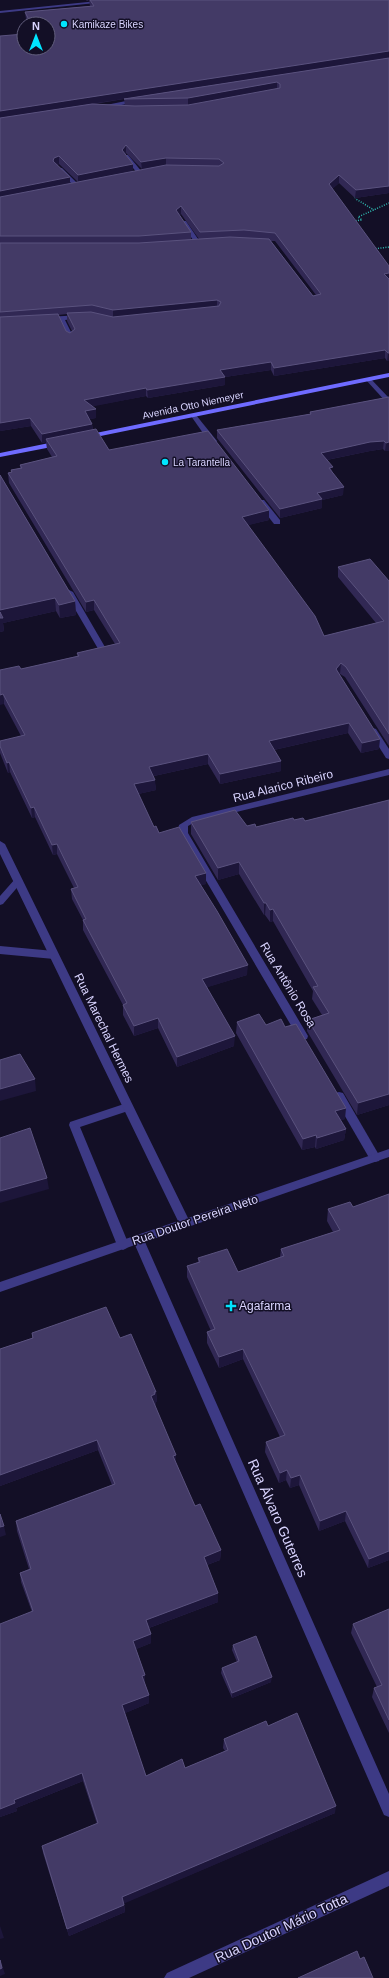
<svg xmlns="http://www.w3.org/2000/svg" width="389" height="1978" font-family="Arial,sans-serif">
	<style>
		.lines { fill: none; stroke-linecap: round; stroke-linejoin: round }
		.path { stroke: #2fb8b0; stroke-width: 1.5; stroke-dasharray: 1 1.5; stroke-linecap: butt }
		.service { fill: #3d3a85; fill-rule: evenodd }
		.minor { fill: #3d3a85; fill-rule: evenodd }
		.tertiary { fill: #3d3a85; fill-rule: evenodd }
		.secondary { fill: #6f6bff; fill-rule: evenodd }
		.wall { fill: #312854; fill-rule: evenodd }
		.shaded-wall { fill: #1d163a }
		.building { fill: #433a66; stroke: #5a527e }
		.poi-dot { fill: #00e5ff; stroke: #130f26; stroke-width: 1.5 }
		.labels { text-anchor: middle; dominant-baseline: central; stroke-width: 3; stroke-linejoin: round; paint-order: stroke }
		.far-poi-label { font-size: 10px; fill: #d9d4ff; stroke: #130f26; text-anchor: start }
		.far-street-label { font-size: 10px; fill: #d9d4ff; stroke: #130f26 }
		.street-label { font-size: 12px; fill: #d9d4ff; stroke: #130f26 }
		.poi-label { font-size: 12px; fill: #d9d4ff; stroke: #130f26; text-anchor: start }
		.near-street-label { font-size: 14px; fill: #d9d4ff; stroke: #130f26 }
	</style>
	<rect width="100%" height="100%" fill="#130f26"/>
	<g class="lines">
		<!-- path -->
		<g class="path">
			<path d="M354,195L356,199L374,210"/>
			<path d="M353,221L362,220L358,217L389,203"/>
			<path d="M373,249L389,247"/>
		</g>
		<!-- service -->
		<g class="service">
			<path d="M124,155H128L142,172V174H138L124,157Z"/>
			<path d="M58,168H62L79,185V187H75L58,170Z"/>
			<path d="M182,221H186L200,242L199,243H195L181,222Z"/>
			<path d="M80,315L83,317L82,318L65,320L74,338L71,340L68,338L59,320L48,321L45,319L48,317Z"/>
			<path d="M366,378H370L389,398V404L387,403L366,380Z"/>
			<path d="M373,728L376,729L389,749V759L386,758L369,731Z"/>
			<path d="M18,878L23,881L21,883L3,904L0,905V896L15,879Z"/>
			<path d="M0,946L54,951L59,955L54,959L0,954Z"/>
			<path d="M127,1103L131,1104L132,1107L131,1110L80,1127L129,1245L127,1248L123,1250L119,1248L117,1245L69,1125L70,1122Z"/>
		</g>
		<!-- minor -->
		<g class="minor">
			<path d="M107,0H124L0,13V11Z"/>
			<path d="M192,415H196L217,441L216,443H210L191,416Z"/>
			<path d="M258,500H264L280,520V524H274L257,502Z"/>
			<path d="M66,590H69L73,592L105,647L104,649H98L97,647L65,592Z"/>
			<path d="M389,769V775L195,822L188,826V833L308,1036L307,1039H299L178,833L179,825L192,817Z"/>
			<path d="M339,1092L343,1093L379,1155L380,1158L379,1161L375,1162L371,1161L335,1099L334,1096L335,1093Z"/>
		</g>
		<!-- tertiary -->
		<g class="tertiary">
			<path d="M136,99L138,100V102L99,109L96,107Z"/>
			<path d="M0,841L5,844L188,1218L389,1149V1157L145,1242L389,1794V1817L384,1815L135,1245L0,1292V1282L178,1221L0,854Z"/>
			<path d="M389,1871V1886L189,1978H164L167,1973Z"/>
		</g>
		<!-- secondary -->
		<g class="secondary">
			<path d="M389,373V377L86,439L82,437L86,435Z"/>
			<path d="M59,441L63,443L62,445L0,457V453Z"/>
		</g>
	</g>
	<!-- wall -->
	<g class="wall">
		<path d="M86,0H389V193L355,198L339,183L332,189L389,266V361H387L385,358L274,376L271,370L225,377V385L148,398L146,396L92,406L96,418L89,419L92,424L93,430L109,450L269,510V520L248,525L324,636L376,623L338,577V567L389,581V746L345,677L340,674H339L379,749L361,753L348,733L274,750L281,761V771L220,784L208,764L154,776L156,790L138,794L154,827L206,884L200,885L247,975L207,987L234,1046L177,1067L158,1028L134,1036L123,1015V1005L83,930V920L72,899L71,889L74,888L57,854L53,855L35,817L32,818L10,772L8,773L0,753V741L21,736L4,704L0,670L21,669L77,656V653L115,644L94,610L86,612L9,483L8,473L11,472V470L20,468V465L52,457L47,449L46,442L42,443L31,426L0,431V36L24,48L48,24H28L26,19L25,12L90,6L89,0L87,1ZM124,99L125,106L94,104ZM126,153L142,169L152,168L107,177L133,171V164L125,154ZM59,164L78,182L70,184V177L57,165ZM181,214L199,239H191V232L179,215ZM271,241H275L316,295L313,296ZM67,314V321L72,331L70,333L66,331L58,315Z"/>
		<path d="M389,397V451H385L383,449L370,451L327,460L343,495L322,500V508L280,518L217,438V430L310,414V412Z"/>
		<path d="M0,475L75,601L76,615L60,618L56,611L3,623L4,631L0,632Z"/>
		<path d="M389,800V1105L357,1115L307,1031L308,1020L322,1015L312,999L313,991L273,921L270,922L265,915H264L239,874L218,880L191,834V822L256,827L294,820L305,821Z"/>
		<path d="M237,1022L285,1027L345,1119L340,1120L346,1129L344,1140L316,1149L315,1147L302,1150L236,1033Z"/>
		<path d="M389,1194V1560L368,1568L345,1521L319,1531L299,1485L290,1488L286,1480L279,1483L265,1452L266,1442L280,1437L243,1359L219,1368L207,1343V1332L211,1331L187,1277V1266L198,1262V1258L238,1272L280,1257L281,1249L333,1232L327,1221L328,1209L353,1207Z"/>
		<path d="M32,1333L120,1338L156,1392L157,1402H156V1405H155L176,1463L195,1506L221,1550L220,1560L207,1565L218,1593V1602L149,1628L151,1643L136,1649L145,1675V1684L149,1695V1703L125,1713L146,1776L185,1768L225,1751L223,1748L224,1739L268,1726L335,1813L124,1903L125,1912L69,1936L43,1853L42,1846L97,1824L83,1781L16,1808L17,1811L0,1817V1624L32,1612L21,1582L20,1573L29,1569L17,1531L16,1521L112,1485L98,1450L0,1486V1349L32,1338Z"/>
		<path d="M389,1609V1733L372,1697L374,1688L377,1687L351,1633L353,1624Z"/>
		<path d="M233,1645L271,1682L232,1698L221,1673L222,1668L237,1662L232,1650Z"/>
	</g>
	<!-- shaded-wall -->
	<g class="shaded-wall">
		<path d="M389,51V58L0,118V111Z"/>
		<path d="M277,82V90L188,106V98Z"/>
		<path d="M126,145V153L122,157V150Z"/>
		<path d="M59,156V164L54,166V168V158Z"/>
		<path d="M166,158V166L142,169L141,162Z"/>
		<path d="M133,164V171L78,182V175Z"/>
		<path d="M339,175V183L329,192V184Z"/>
		<path d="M70,177V184L0,198V191Z"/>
		<path d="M389,186V193L355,198L356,190Z"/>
		<path d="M181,206V214L176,218V210Z"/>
		<path d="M389,273V281L384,274Z"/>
		<path d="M217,300V308L113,318V310Z"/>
		<path d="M385,350V358L274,376V368Z"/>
		<path d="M388,353H389V361H387Z"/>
		<path d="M271,362V370L225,377V385L148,398L147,390L220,370Z"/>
		<path d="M146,388V396L85,408L84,400Z"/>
		<path d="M96,409V418L85,420V411Z"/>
		<path d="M30,418L31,426L0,431V423Z"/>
		<path d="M92,424L93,432L46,439V442L42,443V434Z"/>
		<path d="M384,441L383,449L370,451L321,461V453L370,442Z"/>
		<path d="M389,442V451H385L386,443Z"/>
		<path d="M344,487L343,495L322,500V508L280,518V509L317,493Z"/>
		<path d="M269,510V520L241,527L242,517Z"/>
		<path d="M55,598L56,611L3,623L4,631L0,632V610Z"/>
		<path d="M94,600V610L86,612V602Z"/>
		<path d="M75,601L76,615L60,618L59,605Z"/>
		<path d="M341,663L340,674L335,679L336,669Z"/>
		<path d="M3,694L4,704L0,705V695Z"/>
		<path d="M349,723L348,733L269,751V741Z"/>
		<path d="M380,739L379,749L361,753L362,743Z"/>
		<path d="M208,754V764L149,777V767Z"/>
		<path d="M281,761V771L220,784V774Z"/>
		<path d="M9,762L10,772L8,773L7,763Z"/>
		<path d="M155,780L156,790L134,795V784Z"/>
		<path d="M34,807L35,817L32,818L31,808Z"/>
		<path d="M57,844V854L53,855L52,845Z"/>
		<path d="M239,862V874L218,880V868Z"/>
		<path d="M206,873V884L195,887V876Z"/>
		<path d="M264,903H266L265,915H264Z"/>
		<path d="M273,909V921L270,922V910Z"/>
		<path d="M248,965L247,975L202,989V979Z"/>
		<path d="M158,1018V1028L134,1036V1026Z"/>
		<path d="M235,1036L234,1046L177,1067V1057Z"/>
		<path d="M35,1079L36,1091L0,1101V1089Z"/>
		<path d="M389,1094V1105L357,1115L358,1103Z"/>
		<path d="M346,1108L345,1119L334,1123L335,1111Z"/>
		<path d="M346,1129L344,1140L316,1149L317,1138Z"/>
		<path d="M316,1135L315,1147L302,1150L303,1139Z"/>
		<path d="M47,1178L49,1189L0,1203V1191Z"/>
		<path d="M243,1349V1359L219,1368V1357Z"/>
		<path d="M154,1392H156L157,1402H156V1405L152,1406L151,1396Z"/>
		<path d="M97,1440L98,1450L0,1486V1475Z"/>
		<path d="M176,1455V1465L173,1456Z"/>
		<path d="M287,1470L286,1480L279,1483L280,1473Z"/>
		<path d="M300,1475L299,1485L290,1488L291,1478Z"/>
		<path d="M346,1511L345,1521L319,1531L320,1521Z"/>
		<path d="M4,1526L6,1535L0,1537V1527Z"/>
		<path d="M221,1550L220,1560L204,1566V1557Z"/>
		<path d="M389,1551V1560L368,1568L369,1559Z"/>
		<path d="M218,1593V1602L146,1629V1620Z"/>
		<path d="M151,1634V1643L134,1650L133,1641Z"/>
		<path d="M145,1675V1684H142V1676Z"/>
		<path d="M272,1677L271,1682L232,1698V1693Z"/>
		<path d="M149,1695V1703L123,1714L122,1705Z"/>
		<path d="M82,1773L83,1781L16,1808L17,1811L0,1817V1809L14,1800Z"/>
		<path d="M336,1806L335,1813L123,1904L122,1897Z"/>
		<path d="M124,1905L125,1912L69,1936L67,1929Z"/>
		<path d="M0,1926L4,1938L0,1939Z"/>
		<path d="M0,1959L5,1974L0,1976Z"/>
	</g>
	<!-- building -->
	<g class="building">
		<path d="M90,0H389V51L0,111V36L24,34V48H48V24H31L25,12L94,6Z"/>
		<path d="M389,58V186L356,190L339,175L329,184L389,266V273L384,274L389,279V353H388L385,350L274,368L271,362L220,370L225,377L147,390L146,388L84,400L96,409L85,411L92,424L42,434L30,418L0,423V317L58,314L66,331L70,333L75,329L67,313L91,312L113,317L219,306L221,302L217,300L113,310L92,305L0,312V243H139L230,237L269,239L313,296L321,294L275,233L244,230L200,232L181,206L176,210L191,232L139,236H0V197L166,165L219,166L224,163L219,159L166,158L141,162L126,145L122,150L133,164L78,175L59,156L54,158L53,161L70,177L0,191V118L92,104L135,106L188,105L280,88V84L277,82L188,98L124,99Z"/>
		<path d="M389,397V442L386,443L384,441L370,442L321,453L333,467L329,468L344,487L317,493L322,499L280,509L217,430L311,414L310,412Z"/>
		<path d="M96,429L109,450L208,431L269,510L242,517L315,616L324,636L384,621L338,567L370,559L389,581V734L346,667L341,663L336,669L380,739L362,743L349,723L269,741L281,761L220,774L208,754L149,767L155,780L134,784L154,827L156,826L159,833L179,827L206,873L195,876L217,911L248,965L202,979L235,1036L177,1057L158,1018L134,1026L123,1005L127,1003L83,920L86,919L71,889L78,887L57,844L52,845L34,807L31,808L9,762L7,763L0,746V741L25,735L3,694L0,695V670L19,666L21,669L79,656L77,653L120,643L94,600L86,602L8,473L12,472L11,470L22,468L20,465L57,456L46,439Z"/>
		<path d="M0,475L75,601L59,605L55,598L0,610Z"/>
		<path d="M0,612L3,618H0Z"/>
		<path d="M389,800V1094L358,1103L308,1020L329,1013L313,987L318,986L273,909L270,910L266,903H264L239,862L218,868L191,822L235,810L247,826L255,824L256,827L293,818L294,820L303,818L305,821Z"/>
		<path d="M259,1014L266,1025L281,1019L285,1027L296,1024L346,1108L335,1111L346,1129L317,1138L316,1135L303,1139L237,1022Z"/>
		<path d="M20,1054L35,1079L0,1089V1060Z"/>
		<path d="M30,1128L47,1178L0,1191V1138Z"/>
		<path d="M389,1194V1551L369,1559L346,1511L320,1521L300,1475L291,1478L287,1470L280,1473L266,1442L285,1435L243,1349L219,1357L207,1332L215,1329L187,1266L200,1262L198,1258L227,1249L238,1272L284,1256L281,1249L340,1230L328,1209L350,1202L353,1207Z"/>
		<path d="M106,1307L120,1338L131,1334L156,1392H154L155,1394L151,1396L176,1455L173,1456L195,1506L200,1504L221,1550L204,1557L218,1593L146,1620L151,1634L133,1641L145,1675L142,1676L149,1695L122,1705L146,1776L182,1759L185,1768L228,1750L224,1739L266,1721L268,1726L297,1713L336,1806L122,1897L124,1905L67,1929L42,1846L98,1823L82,1773L14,1800L15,1803L0,1809V1624L33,1611L20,1573L31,1569L16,1521L115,1484L97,1440L0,1475V1349L33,1338L32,1333Z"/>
		<path d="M0,1514L4,1526L0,1527Z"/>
		<path d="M389,1609V1720L374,1688L382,1685L353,1624Z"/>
		<path d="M256,1636L272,1677L232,1693L222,1668L239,1661L233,1645Z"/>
		<path d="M357,1951L360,1959L364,1957L373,1978H298Z"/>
		<path d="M0,1960L2,1968L0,1969Z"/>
	</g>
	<!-- markers -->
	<g class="poi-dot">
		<circle cx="64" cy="24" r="4"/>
		<circle cx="165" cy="462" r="4"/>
		<path d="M229 1300h4v4h4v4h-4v4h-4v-4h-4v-4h4z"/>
	</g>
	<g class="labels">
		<!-- far-poi labels -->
		<g class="far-poi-label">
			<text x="72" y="24">Kamikaze Bikes</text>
			<text x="173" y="462">La Tarantella</text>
		</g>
		<!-- far-street labels -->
		<g class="far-street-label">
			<text transform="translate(193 405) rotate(-12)">Avenida Otto Niemeyer</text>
		</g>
		<!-- street labels -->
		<g class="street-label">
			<text transform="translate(283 786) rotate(-14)">Rua Alarico Ribeiro</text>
			<text transform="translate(288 985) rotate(59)">Rua Antônio Rosa</text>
			<text transform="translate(104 1028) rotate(64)">Rua Marechal Hermes</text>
			<text transform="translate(195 1220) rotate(-19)">Rua Doutor Pereira Neto</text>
		</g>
		<!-- poi labels -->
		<g class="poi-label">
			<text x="239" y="1306">Agafarma</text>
		</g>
		<!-- near-street labels -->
		<g class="near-street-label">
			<text transform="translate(278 1518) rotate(66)">Rua Álvaro Guterres</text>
			<text transform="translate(281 1928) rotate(-25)">Rua Doutor Mário Totta</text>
		</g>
	</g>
	<!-- north arrow -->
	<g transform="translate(36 36)"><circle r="19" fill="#130f26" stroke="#625e7d"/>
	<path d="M0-3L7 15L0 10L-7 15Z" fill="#00e5ff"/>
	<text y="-6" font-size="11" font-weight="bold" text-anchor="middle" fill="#d9d4ff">N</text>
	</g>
</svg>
